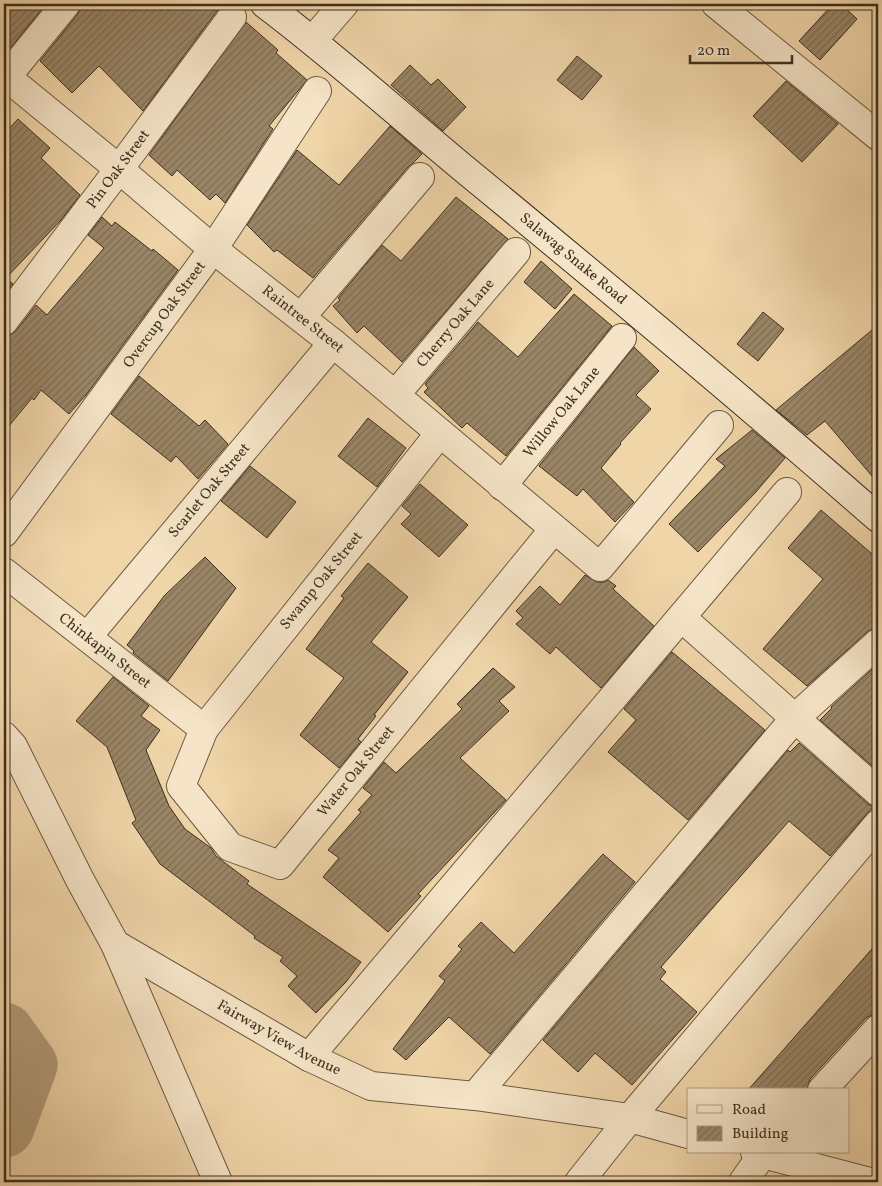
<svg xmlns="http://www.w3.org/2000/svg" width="882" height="1186" font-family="Vollkorn,serif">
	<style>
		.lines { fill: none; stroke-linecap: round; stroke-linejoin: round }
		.river { stroke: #b39d7a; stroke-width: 61 }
		.building { fill: url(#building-hatch); stroke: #3d3020 }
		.street-casing { stroke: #6a5942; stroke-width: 30 }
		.secondary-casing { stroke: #3d3020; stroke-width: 30 }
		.street { stroke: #f5e4c7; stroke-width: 28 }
		.secondary { stroke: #f5e4c7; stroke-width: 28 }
		.labels { text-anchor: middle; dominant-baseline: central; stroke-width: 5; stroke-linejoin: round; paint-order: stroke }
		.street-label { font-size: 15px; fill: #3d3020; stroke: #f5e4c7 }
	</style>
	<defs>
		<pattern id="building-hatch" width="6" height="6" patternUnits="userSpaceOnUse" patternTransform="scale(1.25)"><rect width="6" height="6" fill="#9a8667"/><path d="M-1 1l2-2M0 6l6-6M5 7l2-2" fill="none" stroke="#7f6e54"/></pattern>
	</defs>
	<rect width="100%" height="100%" fill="#f0d5a9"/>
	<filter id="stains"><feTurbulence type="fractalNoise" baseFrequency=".004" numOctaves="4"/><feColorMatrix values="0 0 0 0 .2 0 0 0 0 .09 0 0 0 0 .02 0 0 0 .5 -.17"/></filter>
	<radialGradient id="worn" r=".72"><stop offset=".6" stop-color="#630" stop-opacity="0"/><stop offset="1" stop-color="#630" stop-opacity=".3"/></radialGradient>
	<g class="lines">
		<!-- river -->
		<path class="river" d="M4,1033L27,1065L4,1127"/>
	</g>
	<!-- building -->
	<g class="building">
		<path d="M4,4H46L4,56Z"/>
		<path d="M81,4H224L219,8L143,111L99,66L72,93L40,61L78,14Z"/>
		<path d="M833,4H841L857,19L820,60L799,41Z"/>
		<path d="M246,22L278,50L276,53L307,80L269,126L273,129L225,203L216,194L210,200L177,170L172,176L149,155Z"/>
		<path d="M577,56L602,76L582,100L557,80Z"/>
		<path d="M410,65L431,85L438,79L466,107L443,131L391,85Z"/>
		<path d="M786,81L838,124L802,162L753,116Z"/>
		<path d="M18,119L50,148L41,158L80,195L61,220L6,278L13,284L4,295V134Z"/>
		<path d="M390,126L422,154L414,162L408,167L313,278L277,250L274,252L247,225L297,150L339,185Z"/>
		<path d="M456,197L508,239L402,362L364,326L357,333L333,306L340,300L338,298L382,245L401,261Z"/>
		<path d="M102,217L112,226L115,222L152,251L153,249L178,270L86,395L69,414L41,390L34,400L32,398L4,432V336L10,335L16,331L36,305L47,315L104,248L88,235Z"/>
		<path d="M541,261L572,289L555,309L524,282Z"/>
		<path d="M574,294L612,326L506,456L467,423L462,428L424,392L428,388L425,384L478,322L518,357Z"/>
		<path d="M763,312L784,329L758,361L737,344Z"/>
		<path d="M878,325V483L825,421L807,435L776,410Z"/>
		<path d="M634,347L659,371L636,395L651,409L620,443L621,444L601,468L634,502L615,522L583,489L577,496L539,466Z"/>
		<path d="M139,376L199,426L205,420L228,444L198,479L176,456L171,462L111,414Z"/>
		<path d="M368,418L406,448L377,487L338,456Z"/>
		<path d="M752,430L785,458L755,493L698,552L669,524L725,466L716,459Z"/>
		<path d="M250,466L296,502L267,538L221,501Z"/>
		<path d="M420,484L468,525L439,557L401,524L411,514L402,506Z"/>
		<path d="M821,510L878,559V628L868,631L807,686L763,649L823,579L788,548Z"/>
		<path d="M205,557L236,588L168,681L133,653L134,651L127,645L164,596Z"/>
		<path d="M368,563L408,597L371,642L408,672L374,715L376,716L358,739L361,742L339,768L300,735L344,678L306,649L344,598L341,596Z"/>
		<path d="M585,575L597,582H605L608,580L616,586L613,589L654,626L601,688L556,647L550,654L516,624L523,618L516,611L540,586L560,605Z"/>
		<path d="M672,652L765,730L688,820L608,752L636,720L624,709Z"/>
		<path d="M878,664V771L820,720L832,708L831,707Z"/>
		<path d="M493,668L515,687L499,701L509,711L460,758L506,800L418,894L421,896L388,932L323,877L339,858L328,850L361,812L358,810L372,795L363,788L384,762L396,773L462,709L457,704Z"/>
		<path d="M113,677L149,706L141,716L160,730L146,750L169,806L185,829L211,848L216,856L249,881L247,884L361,962L346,982L316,1013L288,986L297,976L280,961L283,957L254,938L255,936L160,864L132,823L136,820L107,747L76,721Z"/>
		<path d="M799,743L868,804L873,807L830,856L789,821L661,967L666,972L660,979L697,1012L632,1085L595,1053L578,1072L543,1040L788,750L790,752Z"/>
		<path d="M603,854L635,882L490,1054L449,1017L406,1060L393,1049L445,981L439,976L462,949L458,946L481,922L514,953Z"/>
		<path d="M878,942V1014H873L866,1018L810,1079L807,1090H748Z"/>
	</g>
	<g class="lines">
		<defs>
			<g id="street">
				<path d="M716,4L878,136"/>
				<path d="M313,40L344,4"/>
				<path id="s1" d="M4,75L119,169L213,249L333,343L600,567L719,425"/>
				<path d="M4,80L66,4"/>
				<path d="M301,317L420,177"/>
				<path id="s2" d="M4,321L119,169L232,17"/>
				<path id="s3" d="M395,395L516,252"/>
				<path id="s4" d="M440,433L204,729L181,786L230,847L280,865L554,529"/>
				<path id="s5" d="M502,486L622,338"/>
				<path id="s6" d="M4,533L213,249L317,91"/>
				<path id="s7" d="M4,572L204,729"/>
				<path d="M682,618L878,792"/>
				<path id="s8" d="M87,637L333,343"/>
				<path d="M4,736L13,746L80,880L115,944L218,1182"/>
				<path id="s9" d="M115,944L309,1057L371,1086L475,1096L630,1118L688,1134"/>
				<path d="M309,1057L787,492"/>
				<path d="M822,1090L878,1029"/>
				<path d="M475,1096L795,718L878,643"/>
				<path d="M755,1152L870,1182"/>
				<path d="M579,1182L630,1118L878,824"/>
				<path d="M743,1182L764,1152"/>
			</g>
			<g id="secondary">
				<path id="s10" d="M265,4C334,56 397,113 463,168C603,283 742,399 878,518"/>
			</g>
		</defs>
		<!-- street casing -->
		<use href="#street" class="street-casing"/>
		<!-- secondary casing -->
		<use href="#secondary" class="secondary-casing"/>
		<!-- street -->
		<use href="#street" class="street"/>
		<!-- secondary -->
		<use href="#secondary" class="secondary"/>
	</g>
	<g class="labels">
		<!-- street labels -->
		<g class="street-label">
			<text stroke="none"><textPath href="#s2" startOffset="190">Pin Oak Street</textPath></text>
			<text stroke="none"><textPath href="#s10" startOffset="400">Salawag Snake Road</textPath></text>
			<text stroke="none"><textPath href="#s6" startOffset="271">Overcup Oak Street</textPath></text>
			<text stroke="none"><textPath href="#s1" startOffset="386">Raintree Street</textPath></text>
			<text stroke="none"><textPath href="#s3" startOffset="94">Cherry Oak Lane</textPath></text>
			<text stroke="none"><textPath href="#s5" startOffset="95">Willow Oak Lane</textPath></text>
			<text stroke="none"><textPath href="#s8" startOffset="191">Scarlet Oak Street</textPath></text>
			<text transform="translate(322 581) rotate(-51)">Swamp Oak Street</text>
			<text stroke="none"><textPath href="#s7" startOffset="128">Chinkapin Street</textPath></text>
			<text stroke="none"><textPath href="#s4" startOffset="692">Water Oak Street</textPath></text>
			<text stroke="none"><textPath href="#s9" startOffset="189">Fairway View Avenue</textPath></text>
		</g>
	</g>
	<!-- margin -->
	<rect width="882" height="1186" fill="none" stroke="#f0d5a9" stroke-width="20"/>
	<rect x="5" y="5" width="872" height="1176" fill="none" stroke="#3d3020" stroke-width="2.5"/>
	<rect x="10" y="10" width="862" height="1166" fill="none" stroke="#3d3020"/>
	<!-- legend -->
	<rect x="687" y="1088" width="162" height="65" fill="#f5e4c7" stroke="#ab9c84"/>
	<rect x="697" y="1105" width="25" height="8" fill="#f5e4c7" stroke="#ab9c84"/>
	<text x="732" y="1114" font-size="15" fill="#3d3020">Road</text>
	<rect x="697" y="1126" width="25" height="15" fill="url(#building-hatch)" stroke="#ab9c84"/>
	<text x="732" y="1138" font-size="15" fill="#3d3020">Building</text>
	<!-- scale -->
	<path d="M690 55v8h102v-8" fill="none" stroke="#3d3020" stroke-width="2.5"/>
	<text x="697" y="55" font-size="15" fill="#3d3020" stroke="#f5e4c7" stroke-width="4" paint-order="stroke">20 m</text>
	<rect width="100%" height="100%" filter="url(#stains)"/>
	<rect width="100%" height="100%" fill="url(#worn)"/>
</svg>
